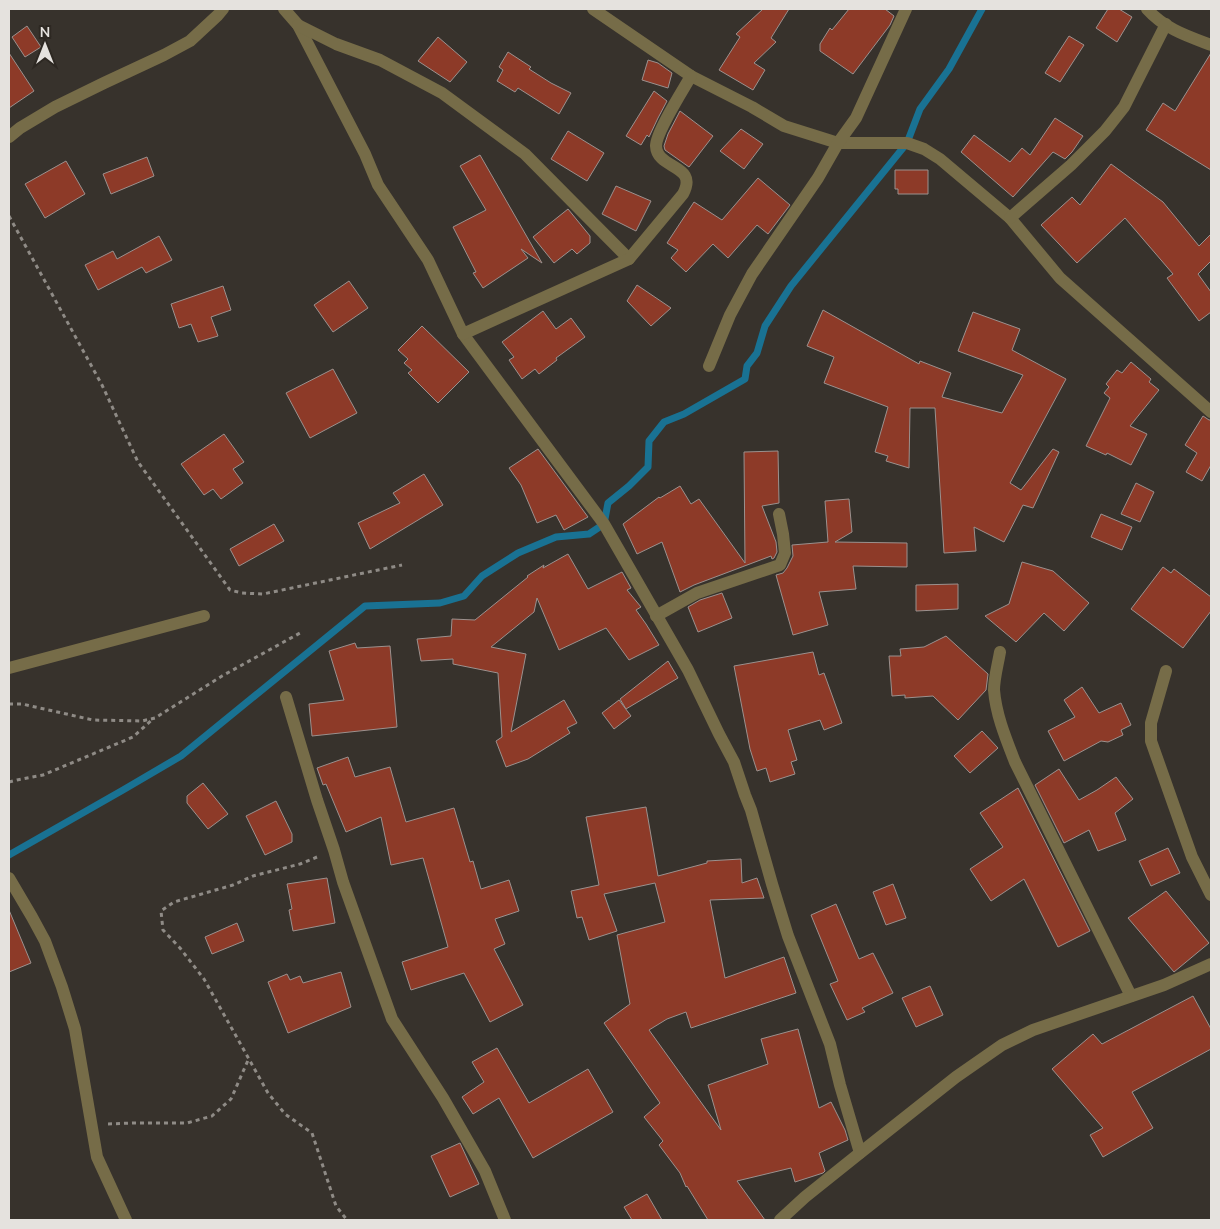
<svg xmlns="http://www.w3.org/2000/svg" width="1220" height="1229" font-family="'Nunito Sans',sans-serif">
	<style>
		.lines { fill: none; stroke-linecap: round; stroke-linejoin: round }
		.stream { stroke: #197293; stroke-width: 7 }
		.building { fill: #8d3a28; stroke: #9b918e }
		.path { stroke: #8f8b86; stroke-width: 3; stroke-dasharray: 4 4; stroke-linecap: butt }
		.minor { stroke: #766c48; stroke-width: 12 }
	</style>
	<rect width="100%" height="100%" fill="#37322c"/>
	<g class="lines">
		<!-- stream -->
		<path class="stream" d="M9,855L123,790L181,756L365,606L440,603L464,596L482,576L518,553L556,537L589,534L604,524L608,503L629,486L648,467L649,441L664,422L684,414L745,379L747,366L757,353L765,326L791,286L907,143L920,109L949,69L982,9"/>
	</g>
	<!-- building -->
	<g class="building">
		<path d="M763,9H789L771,38L776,42L754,63L765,70L753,90L719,70L740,37L736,34Z"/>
		<path d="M849,9H885L894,16L890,25L853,74L820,51V44L830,28L832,30Z"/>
		<path d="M1108,9H1119L1132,17L1117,42L1096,28Z"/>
		<path d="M27,26L41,47L25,57L12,37Z"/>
		<path d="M1069,36L1084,45L1060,82L1045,73Z"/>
		<path d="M438,37L467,62L450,82L418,61Z"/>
		<path d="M508,52L531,67L529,69L551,83L571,93L559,114L518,88L515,92L497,81L503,70L499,67Z"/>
		<path d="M9,53L34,91L9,108Z"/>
		<path d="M1211,53V170L1146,130L1163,103L1175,111Z"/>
		<path d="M648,60L658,63L672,73L668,88L642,80Z"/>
		<path d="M654,91L667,101L658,118L649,137L647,135L641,145L626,136Z"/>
		<path d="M680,111L713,136L689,167L665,150L664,146L668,134Z"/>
		<path d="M1055,118L1083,136L1072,152L1065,159L1053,152L1013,197L961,152L974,135L1010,162L1022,148L1030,155Z"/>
		<path d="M741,129L763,144L744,169L720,151Z"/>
		<path d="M568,131L604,153L587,181L551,159Z"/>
		<path d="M480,155L542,263L521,249L528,258L483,288L473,273L476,272L453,227L486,210L460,166Z"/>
		<path d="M147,157L154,176L111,194L103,174Z"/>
		<path d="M66,161L85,194L45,218L25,184Z"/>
		<path d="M1111,164L1163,202L1199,246L1211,234V261L1198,274L1211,292V312L1199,321L1167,278L1173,274L1125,218L1077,263L1041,225L1072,197L1080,205Z"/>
		<path d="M895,170H928V194H898V189H895Z"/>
		<path d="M758,178L790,205L768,234L757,225L728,258L713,244L686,272L671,258L678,250L667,243L694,202L722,220Z"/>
		<path d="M616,186L651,201L636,231L602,214Z"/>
		<path d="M568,209L590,236V243L577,254L572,249L554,263L533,237Z"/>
		<path d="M159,236L172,260L146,273L142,267L98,290L85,265L113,251L117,259Z"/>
		<path d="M349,281L368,308L333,332L314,305Z"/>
		<path d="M637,285L671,308L651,326L627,301Z"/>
		<path d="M223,286L231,310L211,317L218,336L198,342L191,324L179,328L171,304Z"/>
		<path d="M823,310L919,364L920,361L951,373L942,397L1002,413L1023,375L958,351L973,312L1020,329L1012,350L1066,379L1010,483L1021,490L1053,449L1059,452L1033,508L1023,505L1004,542L974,527L976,551L944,553L935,408H910L909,468L886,461L888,456L875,452L888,407L824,383L834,357L807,346Z"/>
		<path d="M543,311L556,329L571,318L585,337L556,358L557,360L539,374L535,369L522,379L509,360L514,357L502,342Z"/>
		<path d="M422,326L469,372L438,403L408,373L412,370L404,363L408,359L398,350Z"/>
		<path d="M1131,362L1151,379L1149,382L1159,390L1130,426L1147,434L1131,465L1107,453L1106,455L1086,446L1110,398L1104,393L1109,387L1106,384L1117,370L1122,373Z"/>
		<path d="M333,369L357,413L310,438L286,393Z"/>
		<path d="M1203,416L1209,420H1211V465L1202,481L1186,472L1197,453L1185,445Z"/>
		<path d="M224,434L244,462L233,469L243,483L221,499L213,489L204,495L181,464Z"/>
		<path d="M538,449L588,517L564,530L556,515L537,523L521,485L509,468Z"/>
		<path d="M778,451L779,503L762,506L776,542L777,552L774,558L772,559L771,556L694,585L680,592L662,542L637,554L623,524L659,497L660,498L680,486L691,504L699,499L745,563L744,452Z"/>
		<path d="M424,474L443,505L370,549L358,523L400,503L393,493Z"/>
		<path d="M1136,483L1154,492L1140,522L1121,514Z"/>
		<path d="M849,499L852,532L835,542L907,543V567L853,566L856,589L819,592L828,625L793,635L776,575L783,573L787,568L793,556L792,545L828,542L825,501Z"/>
		<path d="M1101,514L1132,527L1122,550L1091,537Z"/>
		<path d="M274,524L284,541L239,566L230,549Z"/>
		<path d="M568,554L588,589L622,572L631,588L627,590L641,607L636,610L646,624L659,645L629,660L606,628L559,650L537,598L534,612L491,647L526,654L511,732L564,700L577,723L567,728L570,733L528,759L506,767L496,741L502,737L498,673L453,664V659L421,661L417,639L451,636L452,619L475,620L528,577L527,576L544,565L543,568Z"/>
		<path d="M1022,562L1053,571L1089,603L1064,631L1044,613L1016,642L985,616L1009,604Z"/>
		<path d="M1163,567L1171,573L1174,569L1211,597V611L1183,648L1131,609Z"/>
		<path d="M958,584V609L916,611V585Z"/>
		<path d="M722,593L732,618L698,632L688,607L700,600Z"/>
		<path d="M946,636L988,674L986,690L958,720L933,696L905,698V695L892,696L889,656H901L900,649L924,647Z"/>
		<path d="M355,643L357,648L390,646L397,727L312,736L309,704L344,700L329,651Z"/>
		<path d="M813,652L819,675L824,673L842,723L824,730L820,720L788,730L797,760L791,762L795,774L770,782L766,768L757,771L750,749L734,666Z"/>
		<path d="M668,661L678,678L626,709L620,699Z"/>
		<path d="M1082,687L1099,713L1121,703L1131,725L1121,730L1123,735L1108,742L1101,741L1064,761L1048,731L1075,717L1064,700Z"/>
		<path d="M619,700L631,716L614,729L602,713Z"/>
		<path d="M982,731L998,748L970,773L954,756Z"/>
		<path d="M348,757L355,777L390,767L406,822L454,808L470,862L473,861L481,889L509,880L519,911L495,919L505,944L494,949L523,1005L490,1022L464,973L411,990L402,962L448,947L423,858L391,865L381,817L346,832L326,784L323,785L317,768Z"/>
		<path d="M1059,769L1079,800L1097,790L1116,777L1133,799L1115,813L1126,840L1098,851L1089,830L1064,843L1035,785Z"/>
		<path d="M203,783L228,814L208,829L187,803V796Z"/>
		<path d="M1018,788L1090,931L1058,947L1024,879L991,901L970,869L1003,847L980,813Z"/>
		<path d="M276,801L292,834V842L265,855L246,816Z"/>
		<path d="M646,807L658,876L707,863V861L741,859L742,883L757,878L764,898L710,900L725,978L784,957L796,993L691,1028L686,1012L667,1019L649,1030L721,1130L708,1085L768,1064L761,1039L798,1029L819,1108L831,1102L845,1130L848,1140L819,1153L825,1171L823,1173L795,1182L791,1168L737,1181L765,1220H708L687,1186L686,1187L680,1173L659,1145L663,1141L644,1117L660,1103L604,1023L630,1004L617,935L665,922L655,883L604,894L617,931L589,940L582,917L577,918L571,891L599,885L586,817Z"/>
		<path d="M1168,848L1180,873L1151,886L1139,861Z"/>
		<path d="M327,878L335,923L293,931L289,910L292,909L287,884Z"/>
		<path d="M893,884L906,918L886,925L873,892Z"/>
		<path d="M1166,891L1209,943L1174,972L1128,918Z"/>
		<path d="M836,904L859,959L873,953L893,993L862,1008L865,1012L847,1020L830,984L838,981L811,915Z"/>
		<path d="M9,910L31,963L9,972Z"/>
		<path d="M237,923L244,941L212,954L205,937Z"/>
		<path d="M341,972L351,1007L288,1033L268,982L287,974L290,980L300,976L303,983Z"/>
		<path d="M930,986L943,1015L916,1027L902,998Z"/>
		<path d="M1193,996L1211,1029V1049L1132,1092L1153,1128L1103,1157L1090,1135L1103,1128L1052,1069L1093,1034L1102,1044Z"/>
		<path d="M497,1048L529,1103L588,1069L613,1112L533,1158L499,1098L473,1114L462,1097L484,1082L472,1062Z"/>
		<path d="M460,1143L479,1184L450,1197L431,1156Z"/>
		<path d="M647,1194L662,1220H632L624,1207Z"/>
	</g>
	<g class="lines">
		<!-- path -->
		<g class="path">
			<path d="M9,216L102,385L138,462L230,590L242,593L263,594L402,565"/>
			<path d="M9,704H22L93,720L142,721L155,718L222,676L300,633"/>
			<path d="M9,782L17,780L43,775L133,737L154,718"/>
			<path d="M317,857L300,864L253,876L233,885L174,902L161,911L163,930L180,948L204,979L268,1093L285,1114L312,1133L336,1206L347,1220"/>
			<path d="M108,1124L133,1123H187L212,1116L231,1099L249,1058"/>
		</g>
		<!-- minor -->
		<g class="minor">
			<path d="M284,9L298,25L365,154L378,185L428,260L463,334L604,524L688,670L719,734L734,762L745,795L751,810L772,884L788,936L830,1044L840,1085L860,1153"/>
			<path d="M593,9L691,76L752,107L784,126L838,143H907L924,149L940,159L1010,218L1060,278L1211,412"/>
			<path d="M1147,9C1165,29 1187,36 1211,45"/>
			<path d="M298,25L336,44L380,60L442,93L525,154L629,259"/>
			<path d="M9,137L20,128L55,107L104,83L164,55L190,41L218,15L223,9"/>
			<path d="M1010,218L1071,165L1105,131L1124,107L1166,24"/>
			<path d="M463,334L629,259L683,194C699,164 657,170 656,146C656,132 683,90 691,76"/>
			<path d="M709,366L730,315L752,274L818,178L838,143L856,118L906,9"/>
			<path d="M656,616L697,593L780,565L785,553L783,534L779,514"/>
			<path d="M1000,652C998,664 994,678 994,690C996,715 1006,739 1015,762L1131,996"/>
			<path d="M9,668L204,616"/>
			<path d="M1166,671L1151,723V741L1192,857L1211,895"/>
			<path d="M286,697L317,800L334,850L343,882L392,1019L443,1098L466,1138L485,1171L505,1220"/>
			<path d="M9,878L32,917L45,941L62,987L75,1029L97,1157L126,1220"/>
			<path d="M780,1220L805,1197L860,1153L956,1077L1002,1045L1033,1030L1164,985L1211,964"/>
		</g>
	</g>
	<!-- border -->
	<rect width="1220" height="1229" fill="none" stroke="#e5e2de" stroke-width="20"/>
	<!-- north arrow -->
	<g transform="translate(45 45)" stroke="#2d2822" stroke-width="4" paint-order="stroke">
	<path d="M0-4L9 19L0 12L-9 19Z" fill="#e5e2de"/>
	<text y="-8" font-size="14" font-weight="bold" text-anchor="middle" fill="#e5e2de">N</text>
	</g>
</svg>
